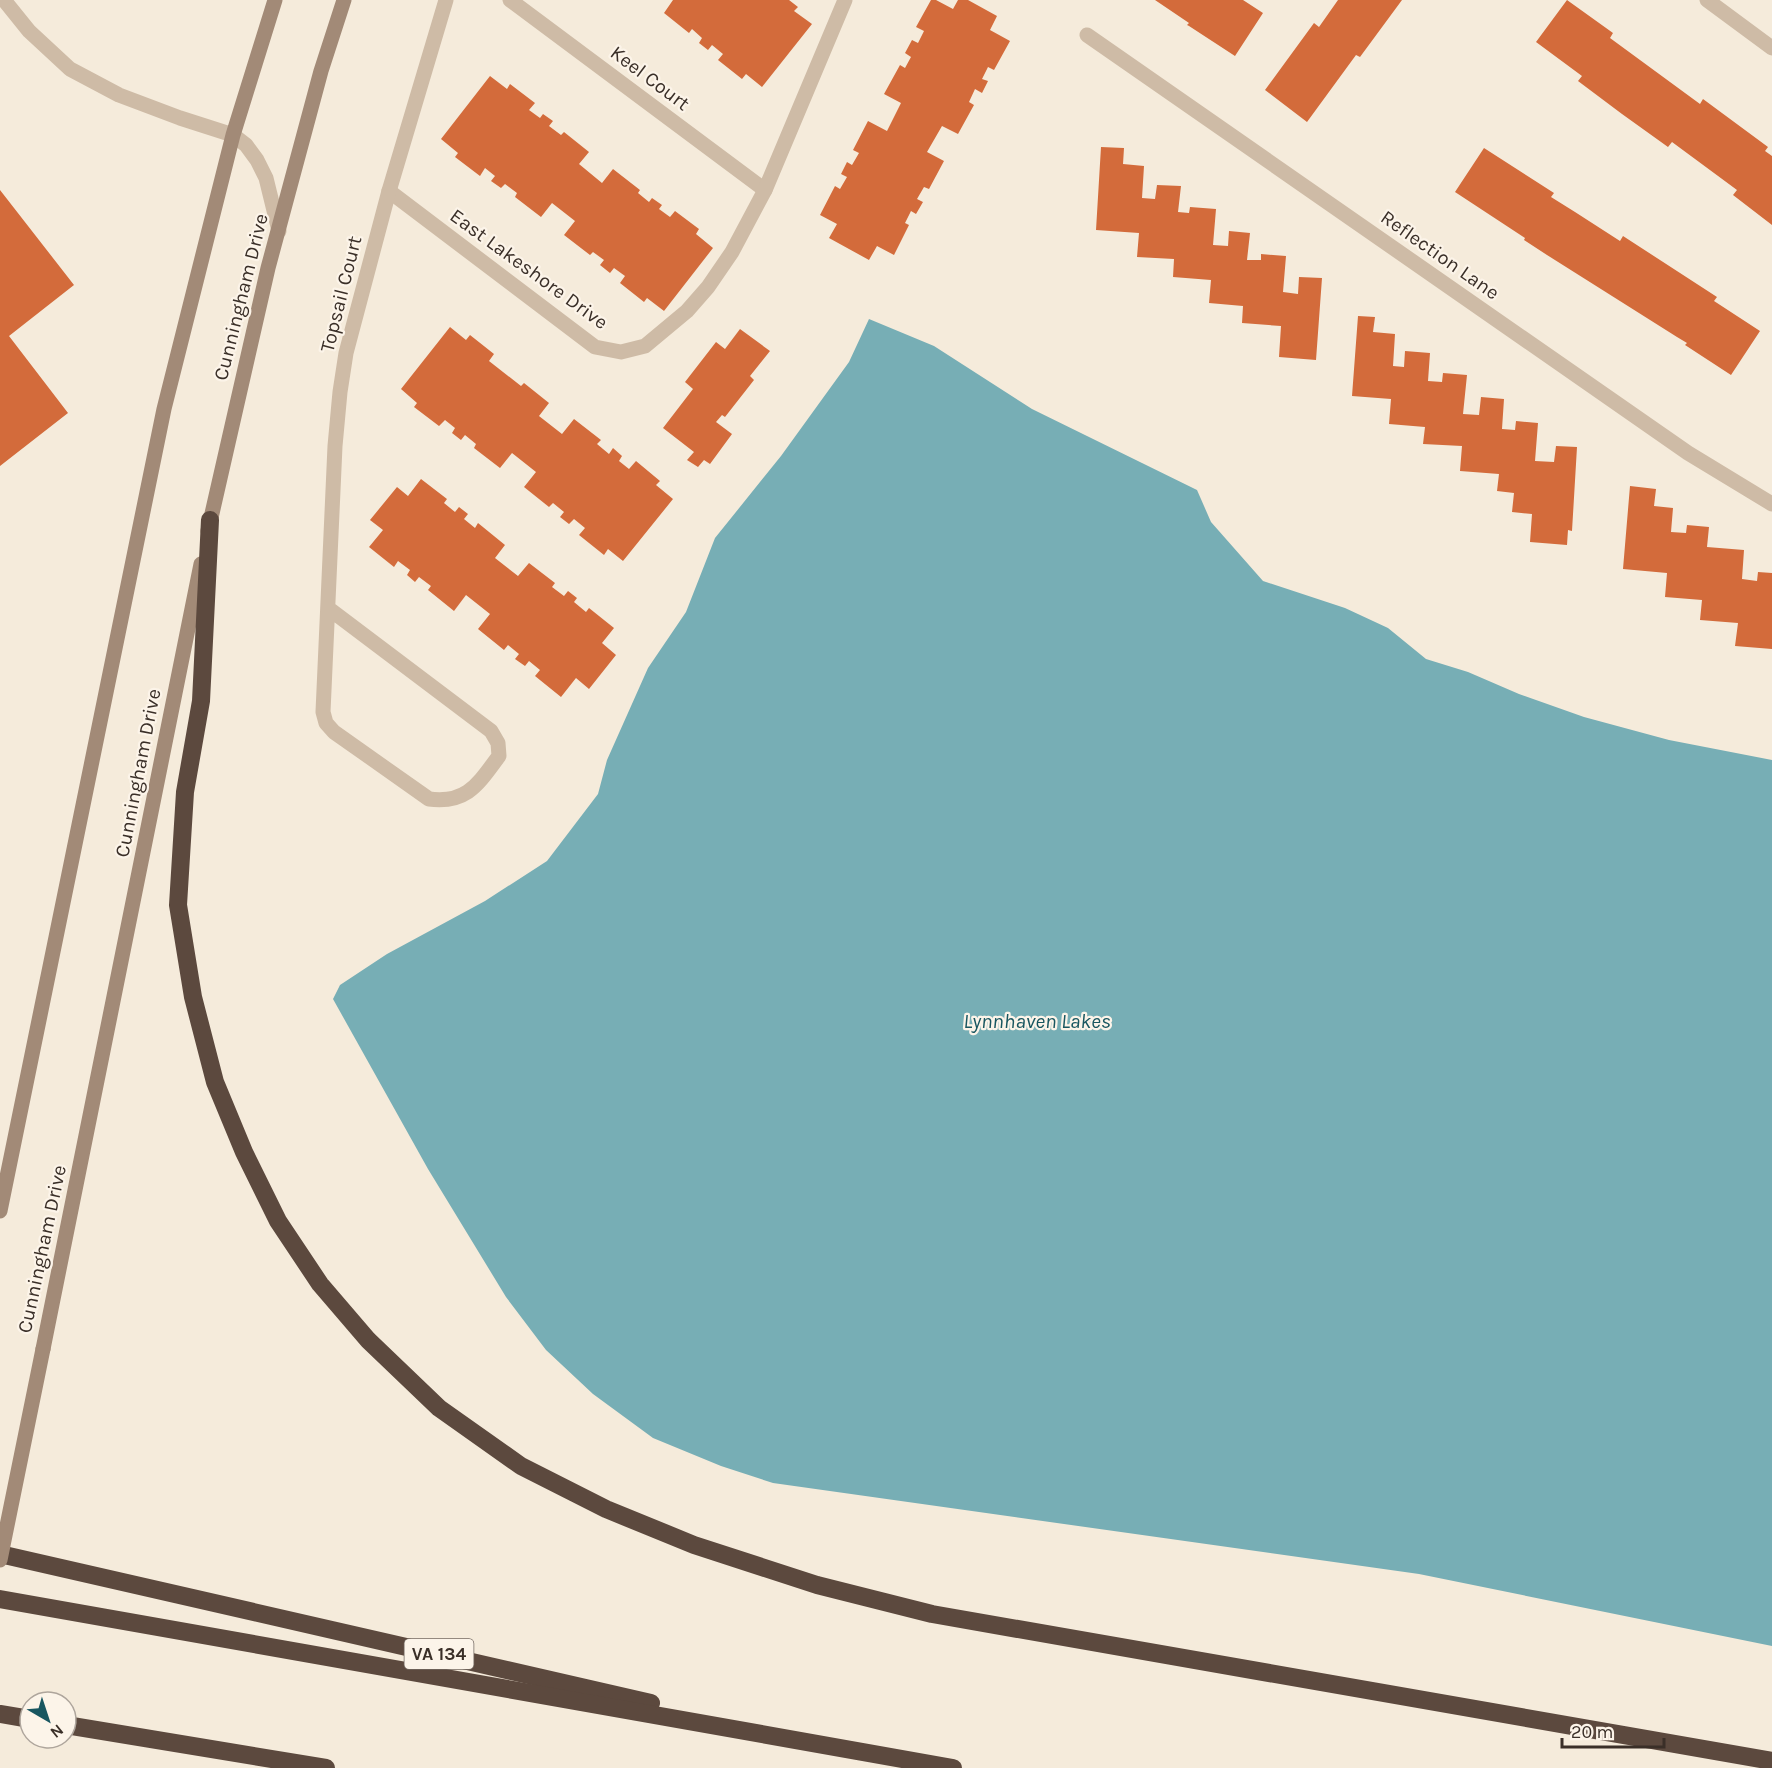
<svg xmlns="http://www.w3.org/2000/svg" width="1772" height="1768" font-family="Karla,sans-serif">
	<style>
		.water { fill: #77aeb5 }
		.building { fill: #d36b3b }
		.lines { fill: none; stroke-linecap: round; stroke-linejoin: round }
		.service { stroke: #cebba6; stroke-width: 15 }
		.minor { stroke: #cebba6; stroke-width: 15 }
		.secondary { stroke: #a28a77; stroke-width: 15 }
		.motorway { stroke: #5c493e; stroke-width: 18 }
		.secondary-bridge { stroke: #a28a77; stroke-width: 15 }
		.labels { text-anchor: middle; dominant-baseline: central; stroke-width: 4.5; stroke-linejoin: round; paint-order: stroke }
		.shield { fill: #fcf4e9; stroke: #746a62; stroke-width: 1.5 }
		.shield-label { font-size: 18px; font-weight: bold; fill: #3a2f28 }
		.street-label { font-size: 20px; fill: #3a2f28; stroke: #fcf4e9 }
		.water-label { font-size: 21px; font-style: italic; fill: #185660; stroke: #fcf4e9 }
	</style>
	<rect width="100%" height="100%" fill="#f5ebdb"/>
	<!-- water -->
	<path class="water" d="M869,319L934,346L1032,409L1197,490L1211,522L1263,581L1345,608L1388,628L1426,659L1468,672L1519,694L1584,717L1669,740L1772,760V1646L1419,1574L773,1483L721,1466L653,1438L593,1394L546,1350L506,1297L428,1169L333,999L340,985L387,954L485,901L547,861L598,794L607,760L648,668L686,612L715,538L781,456L849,362Z"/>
	<!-- building -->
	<g class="building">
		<path d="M673,0H789L798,7L794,11L812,24L762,87L746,74L742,79L718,60L723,54L712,45L708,50L699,43L702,38L692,29L689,33L664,13Z"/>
		<path d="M931,0H936L953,9L958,0H968L997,16L990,30L1010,41L994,70L988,67L982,79L988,81L982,93L975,89L969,102L974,105L958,134L942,126L927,152L944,161L929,189L924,187L917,199L923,202L916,214L911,211L905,223L909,225L894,255L877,246L869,260L829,238L837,224L820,215L835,186L840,189L847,177L841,174L847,162L852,165L859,153L853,150L868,121L887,131L901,103L884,94L900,65L905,68L911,57L905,53L912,40L918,43L924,31L916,27Z"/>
		<path d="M1155,0H1243L1263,13L1235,56L1189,26L1187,25L1189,23Z"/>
		<path d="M1338,0H1402L1360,57L1356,55L1307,122L1265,90L1314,23L1319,27Z"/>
		<path d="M1567,0L1613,33L1610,38L1700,104L1703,99L1768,147L1765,151L1772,156V225L1733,195L1737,190L1672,142L1668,147L1622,114L1578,81L1582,76L1536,42Z"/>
		<path d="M490,76L507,89L510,84L535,103L529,110L540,118L543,114L553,121L549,126L561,135L564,132L589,152L579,164L602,183L613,169L640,190L638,193L649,202L652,198L662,205L659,209L670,217L675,211L699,229L696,234L713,248L664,311L647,298L644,302L620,283L625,276L614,268L610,273L600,265L604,260L593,252L590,255L564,235L575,221L552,203L541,217L515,197L517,193L505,184L501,188L491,181L495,176L485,168L480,176L455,157L458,153L441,139Z"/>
		<path d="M1101,147L1124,148L1123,164L1144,166L1142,198L1155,199L1157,185L1181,186L1178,212L1189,213L1190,207L1216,209L1213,245L1228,246L1229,231L1250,233L1247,260H1261V254L1286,256L1283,292L1298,294L1299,277L1322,278L1316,360L1279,357L1281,326L1242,323L1243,306L1209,303L1211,280L1173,277L1174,259L1137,257L1139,233L1096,230Z"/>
		<path d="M1484,148L1554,193L1551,197L1575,212L1620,241L1623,236L1717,297L1714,301L1760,331L1731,375L1685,345L1687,343L1677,337L1547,255L1524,240L1525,238L1455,192Z"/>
		<path d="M0,190L74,285L9,336L68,413L0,466Z"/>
		<path d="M1358,316L1375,317L1373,332L1395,334L1393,366L1404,367L1405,351L1430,353L1428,381L1442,382L1443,373L1467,375L1463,414L1479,415L1481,397L1504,399L1502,429L1515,430L1516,421L1538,423L1535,461L1554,462L1556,446L1577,447L1572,531L1568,530L1567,545L1530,542L1532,514L1512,512L1514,493L1497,491L1499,474L1460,471L1462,446L1423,444L1425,427L1389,424L1391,399L1352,396Z"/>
		<path d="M450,327L466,340L470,335L494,354L489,361L521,386L524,383L549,403L539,416L562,434L574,419L601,440L597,444L609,454L613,448L622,456L619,461L629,469L636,461L660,481L656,485L673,499L623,561L608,549L604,555L579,535L585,528L574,519L569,524L560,517L564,512L553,503L549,507L524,487L536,472L512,453L500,468L474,448L476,444L465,435L461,440L452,433L455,428L445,420L439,426L414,407L417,403L401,389Z"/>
		<path d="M740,329L770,351L750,376L754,380L725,417L722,415L716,422L732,434L710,464L704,460L698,467L687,460L694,452L663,428L693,389L685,382L716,342L725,349Z"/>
		<path d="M421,479L447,499L444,503L455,512L459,507L468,514L464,519L475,528L478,523L505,545L495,558L518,576L529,563L555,583L552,587L564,596L568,591L577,598L574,602L586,612L589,608L614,628L602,643L616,655L589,689L576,678L561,697L535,676L540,670L529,661L525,666L515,659L519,654L508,645L504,650L478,629L490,614L466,595L454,611L428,590L431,586L419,577L415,582L407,575L410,570L398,561L394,567L369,547L383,530L370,520L397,487L408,496Z"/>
		<path d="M1630,486L1656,489L1654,506L1673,508L1671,532L1686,533L1687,525L1709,527L1707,547L1744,550L1742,579L1757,581L1758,572L1772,573V649L1735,646L1738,623L1700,620L1702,600L1665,597L1667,573L1623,569Z"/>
	</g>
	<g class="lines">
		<!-- service -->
		<path class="service" d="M4,0L29,31L70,69L119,95L180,118L233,135L246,145L257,160L266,178L279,231"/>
		<!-- minor -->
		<g class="minor">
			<path d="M510,0L765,190"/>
			<path d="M1707,0L1772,48"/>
			<path d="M1087,35L1688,453L1772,504"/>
			<path d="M389,191L595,347L621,352L645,346L687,311L708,287L732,252L765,190L845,0"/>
			<path d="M328,608L491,731L498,743L499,756C478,784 467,804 429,799L334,732L326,723L323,712L335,446L340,392L346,353L389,191L446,0"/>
		</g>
		<!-- secondary -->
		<g class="secondary">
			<path d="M208,531L268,268L321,71L344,0"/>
			<path d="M0,1211L164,409L233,135L275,0"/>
			<path d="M43,1349L201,564"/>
		</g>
		<!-- motorway -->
		<g class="motorway">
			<path d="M210,520L201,701L185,792L178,905L193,997L215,1082L244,1152L278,1221L320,1284L368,1340L439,1408L521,1466L606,1509L694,1545L817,1585L932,1614L1772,1761"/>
			<path d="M0,1554L651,1703"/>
			<path d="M0,1599L953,1768"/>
			<path d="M0,1714L30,1719"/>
			<path d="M66,1725L326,1768"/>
		</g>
		<!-- secondary-bridge -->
		<path class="secondary-bridge" d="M0,1560L43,1349"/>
	</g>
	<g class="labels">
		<!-- shield labels -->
		<rect class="shield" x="404.5" y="1639" width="69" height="30" rx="4.5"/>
		<g class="shield-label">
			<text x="439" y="1654">VA 134</text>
		</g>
		<!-- street labels -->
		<g class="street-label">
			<text transform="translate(650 78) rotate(37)">Keel Court</text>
			<text transform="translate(1440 255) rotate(35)">Reflection Lane</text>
			<text transform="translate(529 269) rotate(36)">East Lakeshore Drive</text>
			<text transform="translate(341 294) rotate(-76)">Topsail Court</text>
			<text transform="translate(241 297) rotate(-76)">Cunningham Drive</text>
			<text transform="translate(138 773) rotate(-79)">Cunningham Drive</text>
			<text transform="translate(42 1249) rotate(-78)">Cunningham Drive</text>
		</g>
		<!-- water labels -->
		<g class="water-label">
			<text x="1037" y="1021">Lynnhaven Lakes</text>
		</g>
	</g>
	<!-- north arrow -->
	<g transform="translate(48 1720) rotate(141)"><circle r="28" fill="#fcf4e9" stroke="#aea59c" stroke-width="1.5"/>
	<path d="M0-4.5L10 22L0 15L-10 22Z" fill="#185660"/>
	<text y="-9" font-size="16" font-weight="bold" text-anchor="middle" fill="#3a2f28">N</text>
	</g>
	<!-- scale -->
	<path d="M1562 1738v9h102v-9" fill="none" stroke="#3a2f28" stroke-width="3"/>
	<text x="1571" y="1738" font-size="18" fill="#3a2f28" stroke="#fcf4e9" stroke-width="4.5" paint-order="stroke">20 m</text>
</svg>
